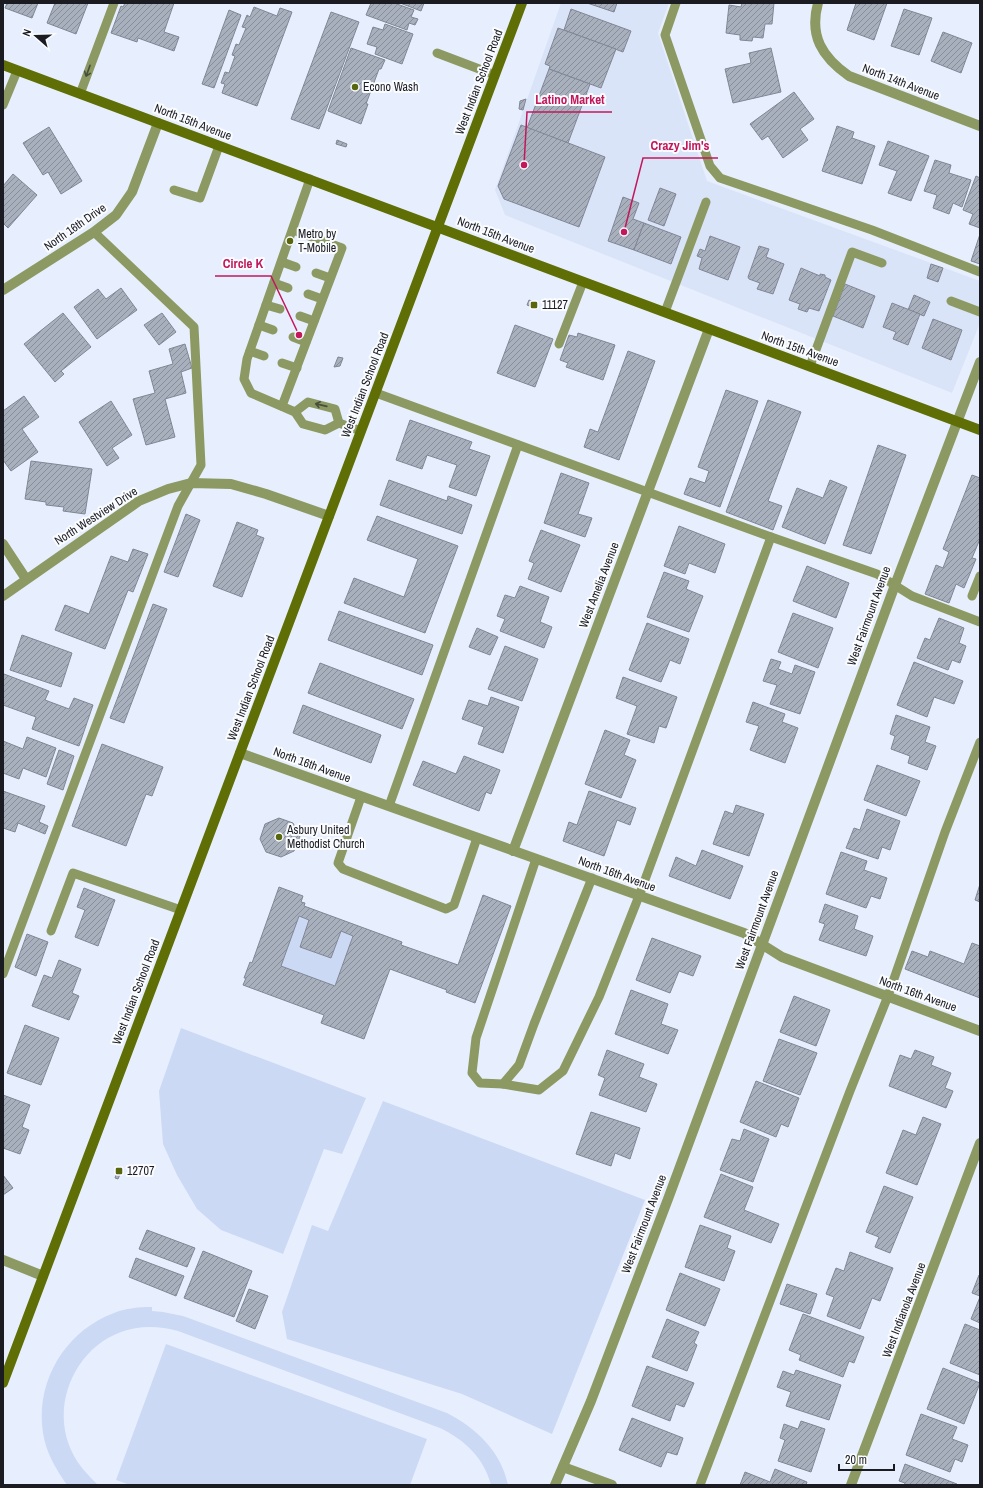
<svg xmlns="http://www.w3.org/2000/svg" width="983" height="1488" font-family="'Archivo Narrow',sans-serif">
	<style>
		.built { fill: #d9e4f9 }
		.green { fill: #ccd9f4 }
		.building { fill: url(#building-hatch); stroke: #808694; fill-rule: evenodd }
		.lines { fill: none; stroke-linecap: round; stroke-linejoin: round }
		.lane { stroke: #8c9962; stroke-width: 9 }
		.street { stroke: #8c9962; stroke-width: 10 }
		.secondary { stroke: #5f6f05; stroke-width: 10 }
		.oneway { stroke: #484e3c }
		.poi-dot { fill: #58660e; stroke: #fafcff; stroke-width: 1.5 }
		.labels { text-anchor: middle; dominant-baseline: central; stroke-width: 4; stroke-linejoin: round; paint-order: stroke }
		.street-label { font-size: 12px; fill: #1a1c22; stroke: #fafcff }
		.poi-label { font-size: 12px; fill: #1a1c22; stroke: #fafcff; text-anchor: start }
		.leader { fill: none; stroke: #c2185b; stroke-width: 1.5 }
		.callout-dot { fill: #c2185b; stroke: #fafcff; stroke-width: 1.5 }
		.callout-label { font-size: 13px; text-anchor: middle; font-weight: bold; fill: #c2185b; stroke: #fafcff; stroke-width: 4; stroke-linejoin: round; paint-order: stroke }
	</style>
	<defs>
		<pattern id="building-hatch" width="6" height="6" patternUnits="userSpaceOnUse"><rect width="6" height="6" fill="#a8afbd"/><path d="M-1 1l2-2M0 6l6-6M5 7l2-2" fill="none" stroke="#888e99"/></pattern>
	</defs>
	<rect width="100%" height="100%" fill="#e7effe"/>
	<!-- built -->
	<path class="built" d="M561,3H669L658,33L707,181L980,281V323L952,393L505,215L495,190Z"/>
	<!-- green -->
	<g class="green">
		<path d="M299,916L309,920L300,947L331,958L341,931L353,936L335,986L281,966Z"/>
		<path d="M181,1028L366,1098L342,1154L324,1149L283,1254L221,1230L197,1209L177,1175L163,1144L159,1091Z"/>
		<path d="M383,1101L645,1200L552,1434L462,1394L287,1339L282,1312L312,1225L328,1231Z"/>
		<path d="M152,1307V1311L163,1312L183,1316L447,1413C476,1428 501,1451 508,1485H491C484,1458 465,1440 440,1428L178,1331C159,1326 140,1325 121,1332C74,1349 50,1407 72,1452C78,1465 88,1475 98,1485H67C56,1469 46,1453 43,1433C35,1382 65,1331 114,1313C126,1308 139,1307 152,1307Z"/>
		<path d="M166,1344L427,1439L410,1485H130L116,1480Z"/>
	</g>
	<!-- building -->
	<g class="building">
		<path d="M7,3H38L32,18L5,8Z"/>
		<path d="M55,3H88L76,34L47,23Z"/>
		<path d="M125,3H174L164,32L179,37L174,51L138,38L137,42L111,33L121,6L123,7Z"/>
		<path d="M371,3H394L414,10L411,17L418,19L415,25L409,23L407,30L366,15Z"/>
		<path d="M400,3H424L421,11Z"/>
		<path d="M587,3H617L614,12Z"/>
		<path d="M742,3H774L772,24H765L763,38L753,37L752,41L740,40V35L726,33L729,5L741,7Z"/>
		<path d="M856,3H887L874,40L847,30Z"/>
		<path d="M254,7L277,16L280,8L292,12L257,106L222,93L225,84L221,83L225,72L229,73L235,56L232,55L236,44L239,45L246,28L242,27L247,15L250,17Z"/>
		<path d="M571,9L631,31L623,52L564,30Z"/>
		<path d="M904,9L932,18L919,55L891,46Z"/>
		<path d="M229,10L241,15L214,88L202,84Z"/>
		<path d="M331,12L359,22L319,129L291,119Z"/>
		<path d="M385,24L413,34L402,64L375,54L377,47L367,44L373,27L383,30Z"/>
		<path d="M558,28L616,49L601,88L549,69L550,66L545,64Z"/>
		<path d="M943,32L972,43L961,73L931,61Z"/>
		<path d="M351,48L385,60L381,69H379L366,104H368L361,124L328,111Z"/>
		<path d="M771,48L781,92L733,103L725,69L751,63L749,53Z"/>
		<path d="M549,69L590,84L568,143L527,128Z"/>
		<path d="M794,92L814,119L800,129L808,140L783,158L768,136L762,140L750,124Z"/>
		<path d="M526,99L523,110L519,109L520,101Z"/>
		<path d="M521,125L605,157L579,227L504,199L498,186Z"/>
		<path d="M837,126L854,132L852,138L875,146L862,184L822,171Z"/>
		<path d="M49,127L82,181L61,194L48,172L43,175L23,143Z"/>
		<path d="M337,140L347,144L346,147L336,144Z"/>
		<path d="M888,141L929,156L911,201L888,193L897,171L879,165Z"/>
		<path d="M935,160L951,165L949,173L971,180L962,207L953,203L949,214L933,208L937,195L924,191Z"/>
		<path d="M13,174L37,195L8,228L3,223V186Z"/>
		<path d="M976,176L980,178V228L969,224L973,214L963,210Z"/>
		<path d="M660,188L676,194L664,226L648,220Z"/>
		<path d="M623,197L639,203L633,219L644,223L634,250L608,241Z"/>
		<path d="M644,223L681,237L671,264L634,250Z"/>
		<path d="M980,234V264L971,261Z"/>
		<path d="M710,236L740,247L728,280L699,269L702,258L697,256L700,249L705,251Z"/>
		<path d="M759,246L769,249L766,257L784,264L773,294L757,289L760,283L749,279L748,277Z"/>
		<path d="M931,264L943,268L938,282L927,278Z"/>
		<path d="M801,268L820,276V274L825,275V277L831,280L819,311L809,308L807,312L798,309L800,304L789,300Z"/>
		<path d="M845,284L875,296L863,328L833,316Z"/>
		<path d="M121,288L137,310L97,339L74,307L98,289L106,299Z"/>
		<path d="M914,295L930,302L924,316L908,310Z"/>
		<path d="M529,300L536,303L537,309L527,305Z"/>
		<path d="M892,303L920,314L908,345L893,339L896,332L883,327Z"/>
		<path d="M63,313L91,347L61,371L64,374L55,382L24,344Z"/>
		<path d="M162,313L176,332L159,345L144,325Z"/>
		<path d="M933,319L962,330L951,360L922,348Z"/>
		<path d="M515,325L553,339L535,387L497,373Z"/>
		<path d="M578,333L615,345L603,380L566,367L568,363L560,360L569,335L577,337Z"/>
		<path d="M185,344L192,368L181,372L186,393L165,399L175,437L146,445L133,399L155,393L149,371L173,364L169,349Z"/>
		<path d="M628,351L655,361L619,460L584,447L590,429L598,432Z"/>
		<path d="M338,357L343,358L340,366L334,367Z"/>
		<path d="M726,390L758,401L720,507L684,494L690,478L705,483L709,471L698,467Z"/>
		<path d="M24,396L39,417L22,429L38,452L11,471L3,460V411Z"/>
		<path d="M768,400L801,412L768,501L782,506L773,530L726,512Z"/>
		<path d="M111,401L132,435L112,448L119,458L107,466L79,422Z"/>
		<path d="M410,420L472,442L469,449L490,456L476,496L449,487L457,465L427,455L422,469L396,460Z"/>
		<path d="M878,445L906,455L871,554L843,545Z"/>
		<path d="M31,461L92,469L85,514L63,511L64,507L46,505V502L25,499Z"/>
		<path d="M561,473L589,483L578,514L592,518L585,537L544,523Z"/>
		<path d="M972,475L980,478V539L972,558L976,559L964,588L956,584L949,603L925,594L936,565L943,568L949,552L943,549Z"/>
		<path d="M389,480L447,501L448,496L472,505L462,534L380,505Z"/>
		<path d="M830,480L847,487L825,544L782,527L797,488L823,498Z"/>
		<path d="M186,514L200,520L178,577L164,572Z"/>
		<path d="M377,516L458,546L425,633L344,603L354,578L404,597L418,559L367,540Z"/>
		<path d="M237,522L258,530L256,535L264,538L242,597L213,586Z"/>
		<path d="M679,526L725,544L715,573L689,563L685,574L664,566Z"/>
		<path d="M541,530L580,545L561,592L528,579L534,563L529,561Z"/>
		<path d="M133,549L148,554L133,592L128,590L105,649L55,630L65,605L89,614L111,556L128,562Z"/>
		<path d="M807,566L849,583L836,618L793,601Z"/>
		<path d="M664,572L689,581L686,589L703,596L689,632L647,617Z"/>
		<path d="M520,586L549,597L540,622L552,627L544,648L500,631L505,619L497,616L505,595L515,598Z"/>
		<path d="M153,604L167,609L124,723L110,718Z"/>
		<path d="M339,611L433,645L422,675L328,640Z"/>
		<path d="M793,613L833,628L818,668L778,652Z"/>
		<path d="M939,618L964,628L959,643L966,646L960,663L952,660L948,670L917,658L925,638L930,640Z"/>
		<path d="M647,623L689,639L680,664L670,660L661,682L629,670Z"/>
		<path d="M477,628L498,637L490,655L469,647Z"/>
		<path d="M22,635L72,653L61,687L10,670Z"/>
		<path d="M505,646L538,659L522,701L488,689Z"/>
		<path d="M771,659L781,662L778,669L792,674L795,665L815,672L800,714L770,704L777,685L763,681Z"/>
		<path d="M914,662L963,681L954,704L934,697L927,717L897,705Z"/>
		<path d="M320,663L414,699L402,729L308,693Z"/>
		<path d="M4,674L49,691L45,700L69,709L74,698L93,705L79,746L32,729L36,717L3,705V678Z"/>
		<path d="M623,677L677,697L666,728L659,726L654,743L627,734L637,706L616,698Z"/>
		<path d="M491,697L519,707L503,753L478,744L484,727L462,719L469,700L488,706Z"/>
		<path d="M753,702L785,714L782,722L798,728L785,763L750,750L759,726L746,722Z"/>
		<path d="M303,705L381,735L371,763L293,733Z"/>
		<path d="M896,715L930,727L925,742L936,746L927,770L908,763L910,756L891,749L895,736L890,734Z"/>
		<path d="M605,730L630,740L624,755L636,760L621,798L585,784Z"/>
		<path d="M27,737L56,748L46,777L23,768L19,779L3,773V741L23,749Z"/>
		<path d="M102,744L163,767L152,796L146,794L126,846L72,826Z"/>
		<path d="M59,750L74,756L63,790L47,784Z"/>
		<path d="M464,756L500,770L491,794L486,792L479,811L413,785L423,761L456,774Z"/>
		<path d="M877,765L920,781L906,816L864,800Z"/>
		<path d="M3,791L45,806L39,822L48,826L45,834L18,823L15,832L3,828Z"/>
		<path d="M589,791L636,808L630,825L617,820L604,856L563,841L569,822L577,825Z"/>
		<path d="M736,805L764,814L749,856L713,844L725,811L733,814Z"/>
		<path d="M867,809L900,821L890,850L882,847L878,859L846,848L854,828L860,830Z"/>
		<path d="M279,818L293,823L300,837L294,851L281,857L266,852L260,839L265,824Z"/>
		<path d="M702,850L743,866L730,899L669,876L676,857L696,866Z"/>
		<path d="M841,852L867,861L864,870L887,878L880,899L871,896L866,908L826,894Z"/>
		<path d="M980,884V902L975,900Z"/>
		<path d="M279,887L303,896L301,902L305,903L304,906L402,942L401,945L458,965L483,895L511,906L475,1003L446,992L447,990L390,969L364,1039L321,1023L324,1015L243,985L246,978H244L250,962L252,963ZM299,916L309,920L300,947L331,958L341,931L353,936L335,986L281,966Z"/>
		<path d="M84,888L115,900L98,946L75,937L85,910L77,907Z"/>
		<path d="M825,904L858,916L854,929L873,936L866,956L819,940L825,924L819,922Z"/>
		<path d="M27,934L48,942L36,976L15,967Z"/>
		<path d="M652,938L701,956L693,976L679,971L670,993L636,980Z"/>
		<path d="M972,943L980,946V998L905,969L912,951L928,957L930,951L964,964Z"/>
		<path d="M59,960L81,969L72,993L79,996L69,1020L32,1006L44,975L52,978Z"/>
		<path d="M631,990L668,1004L661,1024L678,1030L668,1054L615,1034Z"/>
		<path d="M794,996L830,1010L816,1046L780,1032Z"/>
		<path d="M25,1025L59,1038L41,1085L7,1073Z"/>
		<path d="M779,1039L817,1053L800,1095L763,1081Z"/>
		<path d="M607,1050L644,1064L639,1077L657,1084L646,1112L599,1095L605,1078L598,1075Z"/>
		<path d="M915,1050L934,1057L931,1065L951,1073L945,1088L953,1091L946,1108L889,1086L900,1055L911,1059Z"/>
		<path d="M756,1081L799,1098L788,1127L781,1124L776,1137L740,1122Z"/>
		<path d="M3,1095L30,1105L22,1127L29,1130L20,1154L3,1148Z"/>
		<path d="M591,1112L640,1128L630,1159L615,1153L611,1166L576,1154Z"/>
		<path d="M923,1117L941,1124L917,1185L886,1173L903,1130L916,1135Z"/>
		<path d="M744,1129L769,1139L753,1182L720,1170L732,1139L740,1141Z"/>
		<path d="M118,1168L122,1170L118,1179L115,1178Z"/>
		<path d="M721,1174L753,1187L744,1210L779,1224L771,1243L704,1217Z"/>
		<path d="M3,1175L13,1188L3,1195Z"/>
		<path d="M884,1186L913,1197L890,1253L875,1247L879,1237L866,1232Z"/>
		<path d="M700,1225L731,1236L727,1248L735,1251L724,1281L685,1267Z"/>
		<path d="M147,1230L195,1248L187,1267L139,1249Z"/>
		<path d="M203,1251L252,1271L234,1317L184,1298Z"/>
		<path d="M850,1252L893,1268L880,1301L872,1298L860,1329L827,1316L834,1297L826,1294L836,1268L844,1271Z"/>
		<path d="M136,1258L184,1276L176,1296L129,1277Z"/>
		<path d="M680,1273L720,1289L705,1326L666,1310Z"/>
		<path d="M979,1275H980V1296L972,1293Z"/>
		<path d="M787,1284L817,1294L810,1314L780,1304Z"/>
		<path d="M249,1289L268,1296L255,1329L236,1321Z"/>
		<path d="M980,1297V1323L971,1319Z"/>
		<path d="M803,1314L864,1337L854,1363L849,1361L843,1377L799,1360L801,1355L789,1350Z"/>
		<path d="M667,1319L699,1332L694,1343L697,1345L687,1371L652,1357Z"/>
		<path d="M965,1324L980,1330V1375L950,1363Z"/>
		<path d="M647,1366L694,1383L684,1407L676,1404L670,1421L632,1406Z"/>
		<path d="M943,1368L980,1383L964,1424L927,1409Z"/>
		<path d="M796,1370L841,1385L829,1420L786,1406L791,1392L777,1387L783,1371L794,1375Z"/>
		<path d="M921,1414L957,1427L952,1439L968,1445L962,1462L955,1459L950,1472L906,1455Z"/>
		<path d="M632,1418L683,1438L677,1455L667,1452L661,1467L619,1450Z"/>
		<path d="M801,1421L825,1429L811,1472L778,1461L785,1440L780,1438L784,1424L798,1429Z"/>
		<path d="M905,1464L957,1484L956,1485H904L905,1483L899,1481Z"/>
		<path d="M775,1469L807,1482L806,1485H740L745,1472L770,1482Z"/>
	</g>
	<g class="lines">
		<!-- lane -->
		<g class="lane">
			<path d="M676,3L665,35L710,166L720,178L872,230L980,272"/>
			<path d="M437,53L495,75"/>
			<path d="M80,94L114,3"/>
			<path d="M3,105L17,71"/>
			<path d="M310,179L247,359L244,379L251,393L295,412L303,424L325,430L339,423L361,431"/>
			<path d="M174,190L200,198L219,146"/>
			<path d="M282,262L296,267"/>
			<path d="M316,273L330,278"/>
			<path d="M274,283L288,288"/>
			<path d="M308,294L322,299"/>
			<path d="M951,301L980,312"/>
			<path d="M266,305L280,309"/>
			<path d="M665,312L706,202"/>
			<path d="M300,316L314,321"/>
			<path d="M259,325L273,330"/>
			<path d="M293,337L306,342"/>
			<path d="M559,344L583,282"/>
			<path d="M250,351L264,356"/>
			<path d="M282,363L297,368"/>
			<path d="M810,366L852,252L882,263"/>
			<path d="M376,393L771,537L877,574L912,596L980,622"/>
			<path d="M282,406L342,248L293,230"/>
			<path d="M295,412L308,402L335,409L339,423"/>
			<path d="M972,596L980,576"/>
			<path d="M361,797L338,863L343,869L446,909L454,905L477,838"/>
			<path d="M389,806L518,445"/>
			<path d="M536,859L476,1038L472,1073L480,1083L503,1084L519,1065L534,1024L592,878"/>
			<path d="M51,931L73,873L181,910"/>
			<path d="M3,974L178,506L201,465L194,327L94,232"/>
			<path d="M503,1084L539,1090L563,1071L599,997L639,896L771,537"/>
			<path d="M700,1485L850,1091L888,996L945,832L980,742"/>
		</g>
		<!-- street -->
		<g class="street">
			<path d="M818,3C809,36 822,57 849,76L980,126"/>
			<path d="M3,290L94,232L116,215L132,192L158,123"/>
			<path d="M3,544L26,579"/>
			<path d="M3,596L139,501L168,489L191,483L231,484L266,494L329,516"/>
			<path d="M240,753L744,933L782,957L980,1031"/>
			<path d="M513,851L709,329"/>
			<path d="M3,1260L43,1276"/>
			<path d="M563,1467L612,1485"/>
			<path d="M555,1485L591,1401L668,1199L895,585L980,362"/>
			<path d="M851,1485L980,1143"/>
		</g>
		<!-- secondary -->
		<g class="secondary">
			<path d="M3,65L980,430"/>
			<path d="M3,1383L522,3"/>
		</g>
	</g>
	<!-- one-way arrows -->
	<defs><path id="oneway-shaft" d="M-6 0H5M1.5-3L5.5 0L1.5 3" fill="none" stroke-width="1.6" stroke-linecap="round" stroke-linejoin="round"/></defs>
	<g class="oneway">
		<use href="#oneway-shaft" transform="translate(88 71) rotate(110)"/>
		<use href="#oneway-shaft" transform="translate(321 405) rotate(-167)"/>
	</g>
	<!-- markers -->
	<g class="poi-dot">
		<circle cx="355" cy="87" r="4"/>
		<circle cx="290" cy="241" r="4"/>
		<rect x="530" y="301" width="8" height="8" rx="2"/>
		<circle cx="279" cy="837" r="4"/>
		<rect x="115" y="1167" width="8" height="8" rx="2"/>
	</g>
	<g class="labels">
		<!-- street labels -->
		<g class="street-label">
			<text transform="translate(479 82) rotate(-69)">West Indian School Road</text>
			<text transform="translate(901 82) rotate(21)">North 14th Avenue</text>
			<text transform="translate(193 122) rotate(21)">North 15th Avenue</text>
			<text transform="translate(75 227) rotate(-35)">North 16th Drive</text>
			<text transform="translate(496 235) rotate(21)">North 15th Avenue</text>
			<text transform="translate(800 349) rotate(20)">North 15th Avenue</text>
			<text transform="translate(365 385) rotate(-69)">West Indian School Road</text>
			<text transform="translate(96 516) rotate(-33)">North Westview Drive</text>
			<text transform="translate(599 585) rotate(-69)">West Amelia Avenue</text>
			<text transform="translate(869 616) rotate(-70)">West Fairmount Avenue</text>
			<text transform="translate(251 688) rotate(-69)">West Indian School Road</text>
			<text transform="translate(312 765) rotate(20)">North 16th Avenue</text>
			<text transform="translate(617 874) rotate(20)">North 16th Avenue</text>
			<text transform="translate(757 920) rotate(-70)">West Fairmount Avenue</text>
			<text transform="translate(136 992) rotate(-69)">West Indian School Road</text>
			<text transform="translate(918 994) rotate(20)">North 16th Avenue</text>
			<text transform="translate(644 1224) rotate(-69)">West Fairmount Avenue</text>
			<text transform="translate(904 1310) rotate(-69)">West Indianola Avenue</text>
		</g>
		<!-- poi labels -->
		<g class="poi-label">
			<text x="363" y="87">Econo Wash</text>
			<text x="298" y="234">Metro by<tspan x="298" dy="14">T-Mobile</tspan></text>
			<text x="542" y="305">11127</text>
			<text x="287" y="830">Asbury United<tspan x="287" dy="14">Methodist Church</tspan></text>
			<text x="127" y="1171">12707</text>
		</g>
	</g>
	<!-- callouts -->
	<path class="leader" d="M524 165L527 112H612M624 232L643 158H718M299 335L271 276H215"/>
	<g class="callout-dot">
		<circle cx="524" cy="165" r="4"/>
		<circle cx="624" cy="232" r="4"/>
		<circle cx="299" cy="335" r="4"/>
	</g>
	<g class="callout-label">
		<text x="570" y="104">Latino Market</text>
		<text x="680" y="150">Crazy Jim's</text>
		<text x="243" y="268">Circle K</text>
	</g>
	<!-- border -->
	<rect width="983" height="1488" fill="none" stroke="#1a1c22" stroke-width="8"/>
	<!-- north arrow -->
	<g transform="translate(36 36) rotate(290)" stroke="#fafcff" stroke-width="3" paint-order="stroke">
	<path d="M0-3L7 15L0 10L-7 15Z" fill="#1a1c22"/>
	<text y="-6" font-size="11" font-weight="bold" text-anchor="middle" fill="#1a1c22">N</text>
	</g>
	<!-- scale -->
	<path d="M839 1464v6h55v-6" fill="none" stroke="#1a1c22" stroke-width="2"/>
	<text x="845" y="1464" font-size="12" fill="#1a1c22" stroke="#fafcff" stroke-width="3" paint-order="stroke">20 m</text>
</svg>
